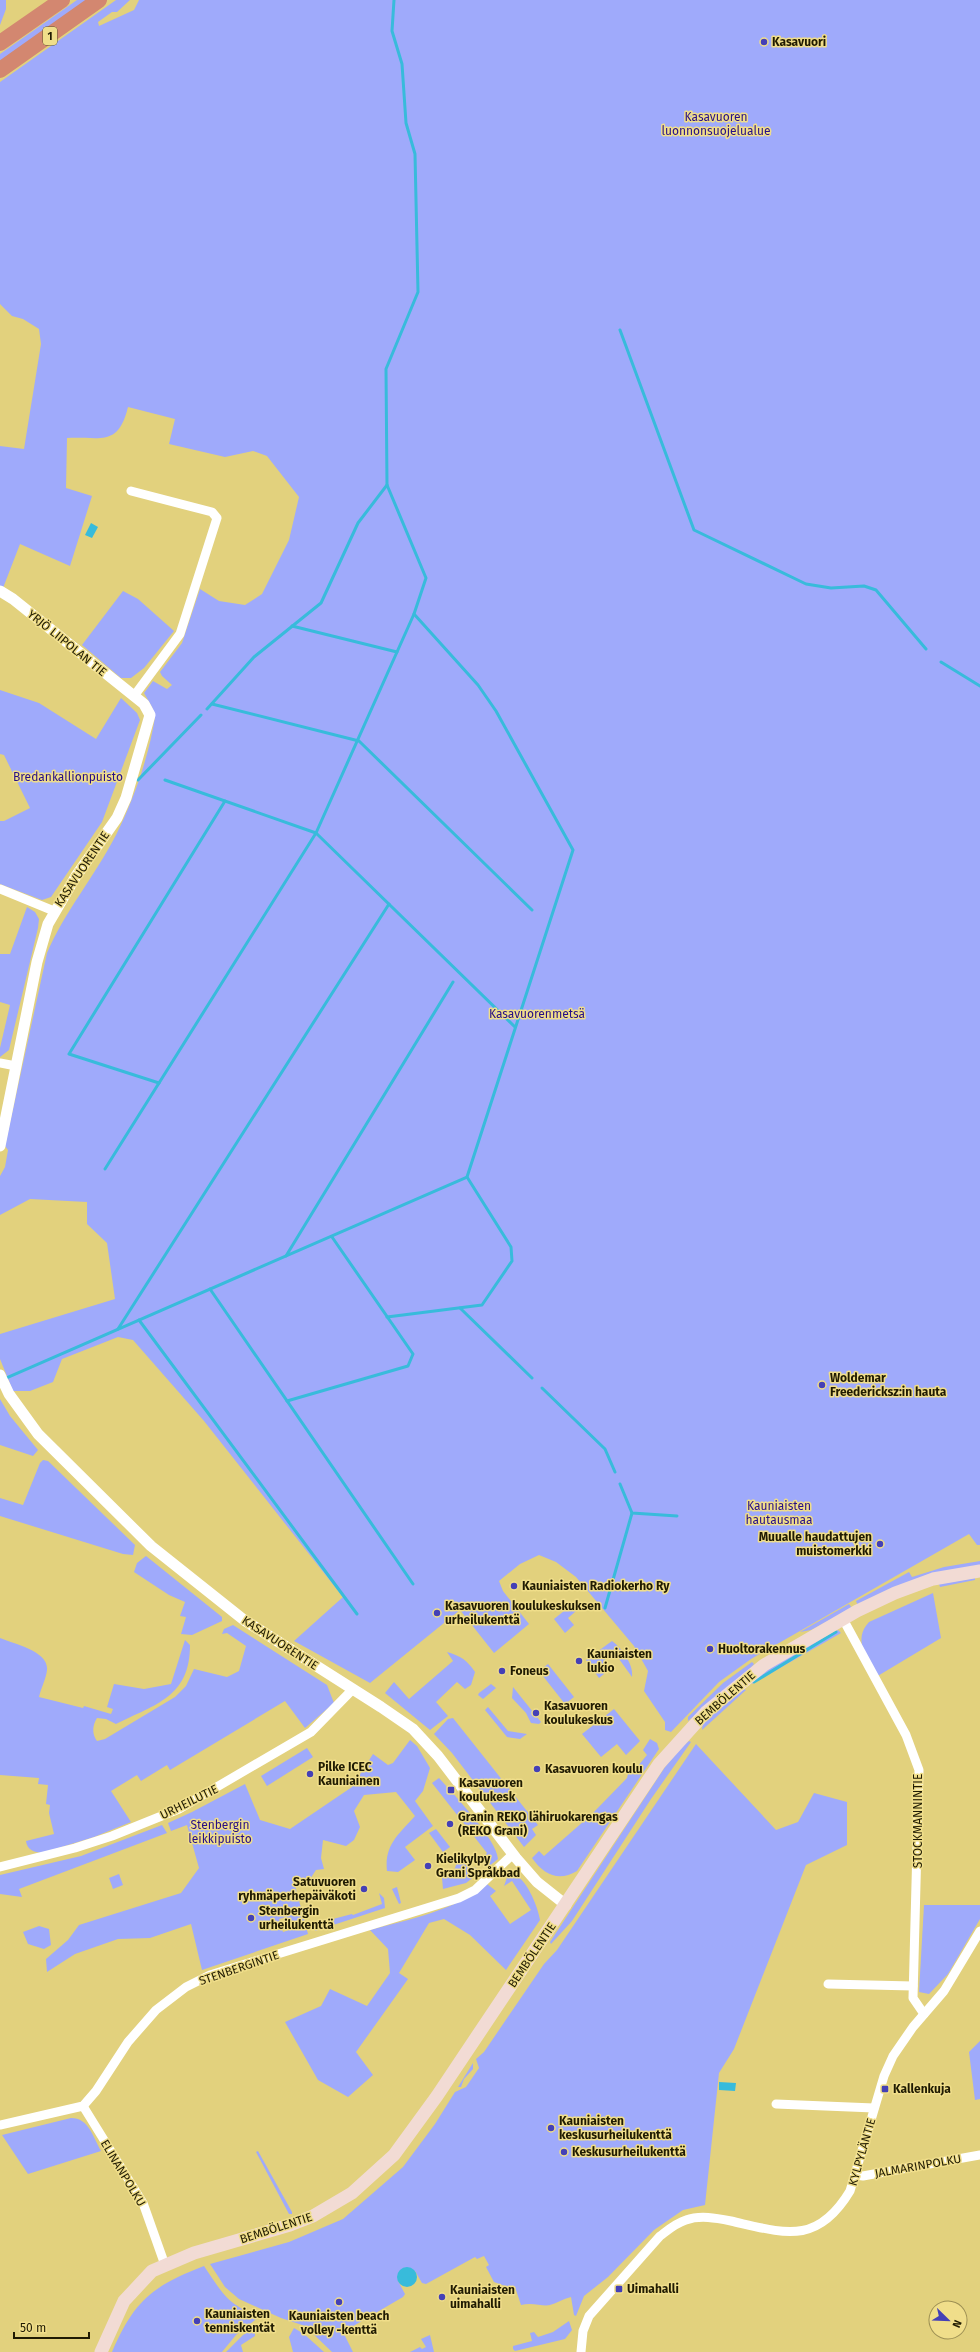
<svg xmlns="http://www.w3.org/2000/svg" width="980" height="2352" font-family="'Fira Sans',sans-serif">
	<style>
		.green { fill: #9faafb; fill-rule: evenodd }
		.water { fill: #38bbdb }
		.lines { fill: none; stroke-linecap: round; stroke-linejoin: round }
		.stream { stroke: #38bbdb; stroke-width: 3 }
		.minor { stroke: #fff; stroke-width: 9 }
		.tertiary { stroke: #fff; stroke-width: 11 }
		.secondary { stroke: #f2dbd4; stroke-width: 13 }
		.motorway { stroke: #d38770; stroke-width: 16 }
		.poi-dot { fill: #4440b6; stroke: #f0de8a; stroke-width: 1.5 }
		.labels { text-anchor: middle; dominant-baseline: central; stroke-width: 3; stroke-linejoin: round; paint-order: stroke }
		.shield { fill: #f0de8a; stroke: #5e562b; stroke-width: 1 }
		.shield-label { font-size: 11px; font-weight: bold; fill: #201b02 }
		.poi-label { font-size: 12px; font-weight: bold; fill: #201b02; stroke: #f0de8a; text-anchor: start }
		.park-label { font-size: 12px; fill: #260e87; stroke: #f0de8a }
		.street-label { font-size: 12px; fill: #201b02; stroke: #f0de8a }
	</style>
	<rect width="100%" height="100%" fill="#e2d17d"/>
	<!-- green -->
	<g class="green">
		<path d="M0,0H6V9L0,25Z"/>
		<path d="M77,0H88L0,61V54Z"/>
		<path d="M116,0H130L117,12H112L98,22L99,26L134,10L139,0H980V1545H977L969,1534L751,1659L719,1682L671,1732L665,1730V1722L644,1691L648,1671L634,1646L576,1577L556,1562L539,1555L520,1564L499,1581L503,1591L529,1624L494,1653L460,1610L370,1683L294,1641L343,1597L204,1421L133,1340L118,1337L62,1359L53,1382L30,1391H13L0,1359V1334L115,1299L107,1243L87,1224V1202L30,1199L0,1215V1176L5,1167L8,1150L5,1146L47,953C65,911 95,876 116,835C134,799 149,756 155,717L152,707L144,693L153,681L167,689L172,685L162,676L160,672L182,643L200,589L219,601L245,605L262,594L289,540L299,497L267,456L253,451L225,457L169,444L175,419L128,407C118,448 100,436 67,438L66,488L92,496L70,566L20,544L3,588L0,587V446L24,449L41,344L39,329L23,319L12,316L0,304V82Z"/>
		<path d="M123,591L138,599L174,631L144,668L131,678H121L82,645Z"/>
		<path d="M0,690L39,703L96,739L121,698L137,713L140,720L102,822L51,897L42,900L0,884V821H4L30,808L4,755L0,754Z"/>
		<path d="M27,907L35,912L39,919L38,928L9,1050L0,1057V1048L10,1005L0,1002V954H10Z"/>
		<path d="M0,1399L10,1416L38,1450L33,1456L0,1445Z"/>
		<path d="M43,1460L48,1461L135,1545L133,1555L123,1554L0,1516V1498L23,1505L40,1463Z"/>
		<path d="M146,1556L222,1617V1621L192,1635L181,1634L186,1617L180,1616L185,1602L169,1595L134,1572L137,1563Z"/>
		<path d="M980,1561V1566L858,1606L856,1601L909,1572L912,1577L944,1567Z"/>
		<path d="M975,1578V1580L940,1587L939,1584Z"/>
		<path d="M933,1593L941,1638L876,1677C868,1658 852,1640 869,1622Z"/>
		<path d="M574,1603L583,1605L568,1618L574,1625L565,1633L554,1619Z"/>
		<path d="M849,1604L852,1608L811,1630L800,1632Z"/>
		<path d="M233,1625L327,1685L334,1703L305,1728L285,1701L170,1770L167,1765L141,1781L137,1775L111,1791L131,1822L94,1837L42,1853C34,1852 27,1850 26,1841L54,1834L49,1813L50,1805L46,1804L48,1785L38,1784L39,1778L0,1775V1638C14,1644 49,1651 47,1670C46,1679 41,1688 39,1697L83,1708L84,1706L111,1714L113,1709L107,1707L114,1684L144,1689L171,1684L185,1640L190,1645C190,1697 156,1704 116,1724L106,1719L97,1718C92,1726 92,1734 97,1741L105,1739L175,1697L186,1686L194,1669L227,1677L239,1671L246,1646L227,1633L222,1634L224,1629Z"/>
		<path d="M838,1630L841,1633L752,1684L753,1680L780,1661Z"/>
		<path d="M612,1641C622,1648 634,1665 632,1677L614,1652L603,1661L610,1669L599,1678L586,1660Z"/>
		<path d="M447,1652C461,1656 467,1660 475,1672L471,1685L465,1689L457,1682L436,1702L448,1716L430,1730L385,1693L394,1682L409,1699L453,1661Z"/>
		<path d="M752,1662L754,1664L748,1671L688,1721V1717L723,1683Z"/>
		<path d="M548,1664L574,1697L565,1704L539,1671Z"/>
		<path d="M491,1684L496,1688L483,1699L478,1695L479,1693Z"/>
		<path d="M513,1687L541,1722L539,1724L531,1723L526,1713L512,1698Z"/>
		<path d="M743,1689L746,1690L702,1730L703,1722Z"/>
		<path d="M488,1707L508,1731L527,1734L520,1739L507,1737L485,1710Z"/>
		<path d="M614,1709L640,1741L626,1755L617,1744L601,1757L582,1734Z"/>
		<path d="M453,1718L538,1825L532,1829L536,1835L524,1847L452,1753L434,1734L448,1719Z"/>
		<path d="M650,1739L657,1743L659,1749L577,1871C559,1882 544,1875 532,1858L539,1851L544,1856L592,1814L627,1778L629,1770L633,1772L647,1755L643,1750Z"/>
		<path d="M410,1740L417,1746L430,1768L423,1791L415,1801L433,1826L405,1847L415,1860L398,1872L387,1871C384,1845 399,1834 415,1816L396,1792L364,1795L354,1811L360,1827L354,1840L346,1846L323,1840L321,1858L324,1869L316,1870L310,1879L294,1882L308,1934L202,1970L191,1924L150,1938L118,1939L75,1954L47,1972L46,1959L68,1940L79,1925L181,1893L199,1868L187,1825L171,1831L168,1823L192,1812L245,1784L260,1820L290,1829L352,1787L373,1754L388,1765L393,1763ZM286,1917L288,1923L293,1921L295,1928L283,1932L279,1919Z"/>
		<path d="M689,1741L691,1742L651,1799L572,1921L551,1944L550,1942L665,1767L682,1747Z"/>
		<path d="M696,1744L776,1830L798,1822L814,1793L847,1802V1845L806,1865L734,2049L719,2073L705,2205L683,2210L654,2230L608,2277L584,2296L576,2316L574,2315L571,2297C563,2299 557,2303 550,2305C543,2307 533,2302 521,2305L516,2290L494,2282L486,2267L489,2265L484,2256L477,2259L475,2257L426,2284L422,2283L415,2271L398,2281L405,2294L403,2297L343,2332L353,2352H332L305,2326L281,2318L239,2299L225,2287L210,2264L289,2242L343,2219L403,2167L435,2124L455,2092L466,2087L479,2068L476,2059L484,2052L544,1964L557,1950Z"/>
		<path d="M307,1748L313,1757L267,1786L261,1776Z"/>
		<path d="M439,1778C453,1794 497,1839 498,1859L488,1867L484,1864L482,1858L487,1853L432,1783Z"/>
		<path d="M162,1825L167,1833L19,1889L22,1897L0,1894V1875L81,1856Z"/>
		<path d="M436,1829L450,1847L443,1852L429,1833Z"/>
		<path d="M456,1853L466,1865L476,1868L479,1873L466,1883L443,1889L442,1878L454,1871L457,1862L454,1856Z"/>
		<path d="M119,1874L123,1885L113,1889L109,1878Z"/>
		<path d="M512,1874C526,1876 538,1907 540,1920L506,1970L470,1935L444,1919L429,1923L399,1973L408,1979L356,2052L373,2075L348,2097L318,2080L285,2022L321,2006L330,1989L367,2006L390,1973L388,1949L370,1930C410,1919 454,1911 487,1884L496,1891L490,1896L510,1924L531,1910L512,1881L504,1886L508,1875Z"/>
		<path d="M397,1887L401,1903L399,1904L392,1889Z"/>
		<path d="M379,1893L384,1898L385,1908L315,1931L314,1924L352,1914L353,1915L382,1904Z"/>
		<path d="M924,1905H980V1919L948,1974L929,1994L919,1992Z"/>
		<path d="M39,1926L49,1929L51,1945L44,1949L28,1944L23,1932Z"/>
		<path d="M980,2041V2099L975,2100L969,2052Z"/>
		<path d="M473,2063V2069L464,2079L461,2087H458Z"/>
		<path d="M71,2118C89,2118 93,2137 101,2151L28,2174L2,2135Z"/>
		<path d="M258,2151L292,2212V2214H289L256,2152Z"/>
		<path d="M204,2266C223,2294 226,2303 259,2317L236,2335L222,2352H112C134,2301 152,2286 204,2266Z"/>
		<path d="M569,2321L572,2330L565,2339L515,2351L513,2349V2346L532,2341L530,2333L534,2332L538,2337L553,2332Z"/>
		<path d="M255,2328V2336L241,2345L243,2352H226L243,2335Z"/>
		<path d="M294,2328L304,2334L324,2352H293L289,2337Z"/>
		<path d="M430,2335L434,2352H410L420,2347L422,2349L426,2347L421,2339Z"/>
	</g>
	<!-- water -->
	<g class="water">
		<path d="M91,523L98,527L92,538L85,535Z"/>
		<path d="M719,2082L736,2083L735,2091L719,2090Z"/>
		<circle cx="407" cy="2277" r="10"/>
	</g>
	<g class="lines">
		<!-- stream -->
		<g class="stream">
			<path d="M620,330L694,530L806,584L831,588L864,586L876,590L926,649"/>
			<path d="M292,626L397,652"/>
			<path d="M941,662L980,686"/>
			<path d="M212,704L359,741L532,910"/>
			<path d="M207,709L254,657L321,603L358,523L387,485"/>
			<path d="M138,780L201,715"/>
			<path d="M165,780L316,833L515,1027"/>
			<path d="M159,1083L69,1054L225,801"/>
			<path d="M105,1169L316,833L414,614"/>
			<path d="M286,1256L453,982"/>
			<path d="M210,1289L413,1584"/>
			<path d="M460,1308L532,1378"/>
			<path d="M387,1317L482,1305L512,1261L511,1247L467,1177"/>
			<path d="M139,1320L357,1614"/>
			<path d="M118,1329L389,904"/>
			<path d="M6,1378L467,1177L573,850L496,711L478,685L414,614L426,578L387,485L386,369L418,292L415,154L406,123L402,64L392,31L394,0"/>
			<path d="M542,1388L605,1449L615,1472"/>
			<path d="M287,1401L408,1366L413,1354L332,1237"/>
			<path d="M620,1484L632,1513L677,1516"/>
			<path d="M605,1608L632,1513"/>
			<path d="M754,1682L836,1632"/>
		</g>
		<!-- minor -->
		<g class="minor">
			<path d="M131,491L212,512L217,518L180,634L134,696"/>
			<path d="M0,889L54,911"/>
			<path d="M0,1063L16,1066"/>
			<path d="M843,1619L906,1735L919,1770L913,1998L924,2014"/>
			<path d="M0,1867L75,1848L112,1836L179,1809L311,1732L353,1689"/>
			<path d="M828,1984L913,1986"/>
			<path d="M776,2104L874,2108"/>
			<path d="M83,2106L143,2203L165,2265"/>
			<path d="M0,2125L83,2106L96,2091L128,2042L156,2010L186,1987L210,1975L459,1898L475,1890L513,1854"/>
			<path d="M856,2175L863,2176L980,2155"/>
			<path d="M581,2352L583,2331L589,2316L660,2236C668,2230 676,2223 686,2220C700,2215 716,2218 731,2221C784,2233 817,2246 850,2191L884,2076L893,2056L913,2027L944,1991L980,1931"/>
		</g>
		<!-- tertiary -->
		<g class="tertiary">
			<path d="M0,591L13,599L144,704L150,715L126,798L117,818L76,876L48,924L37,962L0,1146"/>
			<path d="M0,1375L9,1394L38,1434L151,1546L244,1620L381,1707L413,1729L438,1756L516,1858L537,1882L566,1905"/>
		</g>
		<!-- secondary -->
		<path class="secondary" d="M101,2352L124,2301L152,2271L194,2253L290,2225L313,2216L352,2193L394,2155L437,2096L659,1764L706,1712L764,1665L857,1611L895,1593L933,1579L980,1571"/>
		<!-- motorway -->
		<g class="motorway">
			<path d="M0,43L62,0"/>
			<path d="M0,70L99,0"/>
		</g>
	</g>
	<!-- markers -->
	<g class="poi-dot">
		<circle cx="764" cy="42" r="4"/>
		<circle cx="822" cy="1385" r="4"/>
		<circle cx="880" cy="1544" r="4"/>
		<circle cx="514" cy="1586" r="4"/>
		<circle cx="437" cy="1613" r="4"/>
		<circle cx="710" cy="1649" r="4"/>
		<circle cx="579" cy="1661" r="4"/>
		<circle cx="502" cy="1671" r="4"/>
		<circle cx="536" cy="1713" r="4"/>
		<circle cx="537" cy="1769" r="4"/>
		<circle cx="310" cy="1774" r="4"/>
		<rect x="447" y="1786" width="8" height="8" rx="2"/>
		<circle cx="450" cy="1824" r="4"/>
		<circle cx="428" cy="1866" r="4"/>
		<circle cx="364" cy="1889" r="4"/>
		<circle cx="251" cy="1918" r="4"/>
		<rect x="881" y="2085" width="8" height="8" rx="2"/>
		<circle cx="551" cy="2128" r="4"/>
		<circle cx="564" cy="2152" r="4"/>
		<rect x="615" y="2285" width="8" height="8" rx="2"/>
		<circle cx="442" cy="2297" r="4"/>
		<circle cx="339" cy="2302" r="4"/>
		<circle cx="197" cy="2321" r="4"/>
	</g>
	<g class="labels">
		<!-- shield labels -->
		<rect class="shield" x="43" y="27" width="14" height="18" rx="3"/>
		<g class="shield-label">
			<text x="50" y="36">1</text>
		</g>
		<!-- poi labels -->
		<g class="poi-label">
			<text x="772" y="42">Kasavuori</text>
			<text x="830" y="1378">Woldemar<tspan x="830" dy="14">Freedericksz:in hauta</tspan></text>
			<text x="872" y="1537" text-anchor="end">Muualle haudattujen<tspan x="872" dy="14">muistomerkki</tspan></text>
			<text x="522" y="1586">Kauniaisten Radiokerho Ry</text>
			<text x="445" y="1606">Kasavuoren koulukeskuksen<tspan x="445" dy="14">urheilukenttä</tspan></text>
			<text x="718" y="1649">Huoltorakennus</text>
			<text x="587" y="1654">Kauniaisten<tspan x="587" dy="14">lukio</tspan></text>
			<text x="510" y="1671">Foneus</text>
			<text x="544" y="1706">Kasavuoren<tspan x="544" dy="14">koulukeskus</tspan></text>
			<text x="318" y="1767">Pilke ICEC<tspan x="318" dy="14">Kauniainen</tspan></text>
			<text x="545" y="1769">Kasavuoren koulu</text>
			<text x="459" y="1783">Kasavuoren<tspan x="459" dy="14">koulukesk</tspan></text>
			<text x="458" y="1817">Granin REKO lähiruokarengas<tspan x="458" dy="14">(REKO Grani)</tspan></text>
			<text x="436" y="1859">Kielikylpy<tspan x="436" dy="14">Grani Språkbad</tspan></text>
			<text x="356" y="1882" text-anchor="end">Satuvuoren<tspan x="356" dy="14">ryhmäperhepäiväkoti</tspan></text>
			<text x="259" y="1911">Stenbergin<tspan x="259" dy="14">urheilukenttä</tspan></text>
			<text x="893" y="2089">Kallenkuja</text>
			<text x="559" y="2121">Kauniaisten<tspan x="559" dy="14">keskusurheilukenttä</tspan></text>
			<text x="572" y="2152">Keskusurheilukenttä</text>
			<text x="627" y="2289">Uimahalli</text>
			<text x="450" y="2290">Kauniaisten<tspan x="450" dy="14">uimahalli</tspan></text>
			<text x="205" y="2314">Kauniaisten<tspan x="205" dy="14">tenniskentät</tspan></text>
			<text x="339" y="2316" text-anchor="middle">Kauniaisten beach<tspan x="339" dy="14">volley -kenttä</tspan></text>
		</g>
		<!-- park labels -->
		<g class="park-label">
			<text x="716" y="117">Kasavuoren<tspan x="716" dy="14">luonnonsuojelualue</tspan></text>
			<text x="68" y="777">Bredankallionpuisto</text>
			<text x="537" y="1014">Kasavuorenmetsä</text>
			<text x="779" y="1506">Kauniaisten<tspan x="779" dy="14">hautausmaa</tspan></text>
			<text x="220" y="1825">Stenbergin<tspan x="220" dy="14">leikkipuisto</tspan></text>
		</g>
		<!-- street labels -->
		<g class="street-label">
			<text transform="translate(67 643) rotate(39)">YRJÖ LIIPOLAN TIE</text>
			<text transform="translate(82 869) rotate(-56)">KASAVUORENTIE</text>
			<text transform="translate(280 1643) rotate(33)">KASAVUORENTIE</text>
			<text transform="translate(725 1698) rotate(-41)">BEMBÖLENTIE</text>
			<text transform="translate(189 1802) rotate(-26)">URHEILUTIE</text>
			<text transform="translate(918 1821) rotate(-90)">STOCKMANNINTIE</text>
			<text transform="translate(532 1955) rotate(-56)">BEMBÖLENTIE</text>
			<text transform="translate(239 1968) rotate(-19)">STENBERGINTIE</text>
			<text transform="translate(862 2152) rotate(-74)">KYLPYLÄNTIE</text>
			<text transform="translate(918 2166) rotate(-10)">JALMARINPOLKU</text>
			<text transform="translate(123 2173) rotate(59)">ELINANPOLKU</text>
			<text transform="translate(276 2228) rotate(-18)">BEMBÖLENTIE</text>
		</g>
	</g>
	<!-- north arrow -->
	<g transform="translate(948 2320) rotate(113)"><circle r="19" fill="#f0de8a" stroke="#9d9054"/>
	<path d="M0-3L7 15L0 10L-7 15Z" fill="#4440b6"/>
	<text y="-6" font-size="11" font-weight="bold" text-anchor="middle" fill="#201b02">N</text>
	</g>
	<!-- scale -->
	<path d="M14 2332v6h75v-6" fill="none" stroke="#201b02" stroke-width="2"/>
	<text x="20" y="2332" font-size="12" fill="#201b02" stroke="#f0de8a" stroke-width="3" paint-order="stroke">50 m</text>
</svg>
